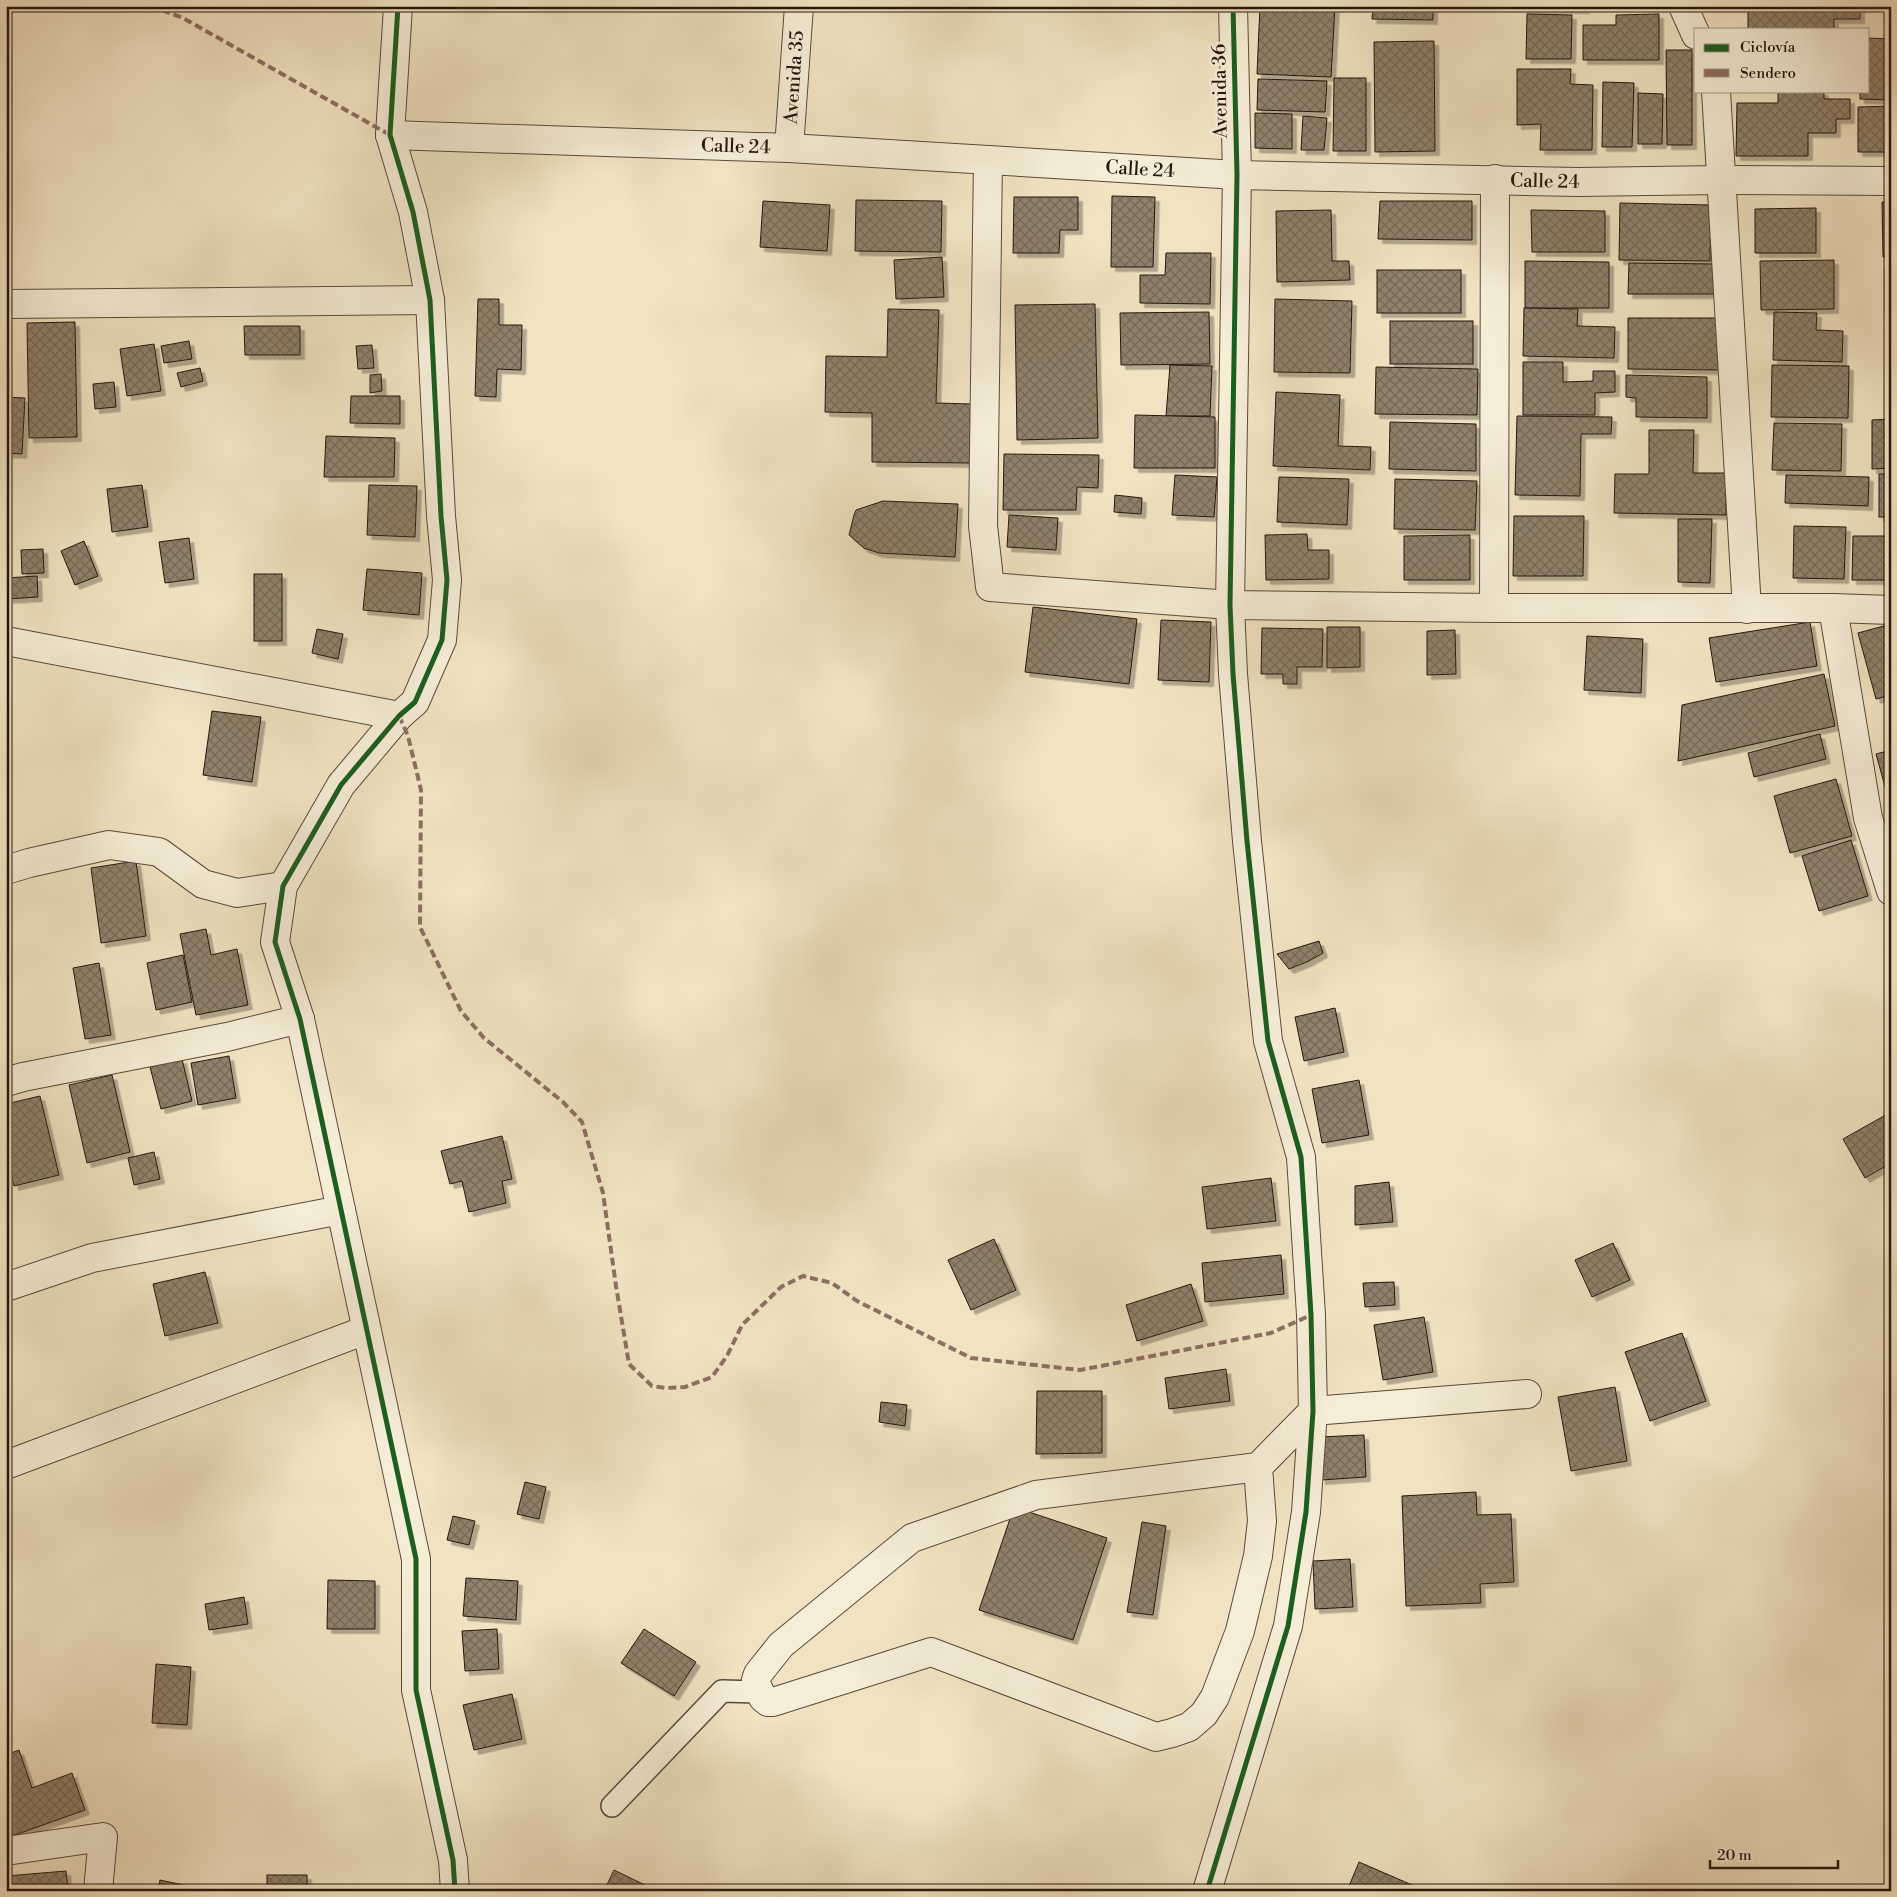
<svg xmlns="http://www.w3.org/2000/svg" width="1897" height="1897" font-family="'Libre Bodoni',serif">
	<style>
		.building { fill: url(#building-cross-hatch); stroke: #26170f; filter: url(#shadow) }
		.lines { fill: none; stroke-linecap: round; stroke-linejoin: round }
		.service-casing { stroke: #594a3c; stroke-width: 24 }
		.minor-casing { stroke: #594a3c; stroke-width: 30 }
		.service { stroke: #f6edd7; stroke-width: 21 }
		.minor { stroke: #f6edd7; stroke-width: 28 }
		.quiet { stroke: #8d6e63; stroke-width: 4; stroke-dasharray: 8 4; stroke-linecap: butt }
		.cycleway-casing { stroke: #f6edd7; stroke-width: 8 }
		.cycleway { stroke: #1b5e20; stroke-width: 5 }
		.labels { text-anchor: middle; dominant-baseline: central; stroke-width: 5; stroke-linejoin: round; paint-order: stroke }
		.street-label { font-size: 19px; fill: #26170f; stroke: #f6edd7 }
	</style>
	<defs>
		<pattern id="building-cross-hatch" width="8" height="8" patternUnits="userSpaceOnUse" patternTransform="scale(1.25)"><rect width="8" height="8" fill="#90816c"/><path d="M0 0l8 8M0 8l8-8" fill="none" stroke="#756957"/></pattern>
		<filter id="shadow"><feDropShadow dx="4.5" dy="4.5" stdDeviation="0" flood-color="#0004"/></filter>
	</defs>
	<rect width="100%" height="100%" fill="#f1e3c2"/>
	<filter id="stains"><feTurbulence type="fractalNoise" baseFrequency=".004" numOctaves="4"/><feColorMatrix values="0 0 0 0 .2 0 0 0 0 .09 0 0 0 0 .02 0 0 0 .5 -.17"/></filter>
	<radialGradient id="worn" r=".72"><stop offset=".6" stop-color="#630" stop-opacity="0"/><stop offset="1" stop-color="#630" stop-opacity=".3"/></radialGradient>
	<!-- building -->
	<g class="building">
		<path d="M1260,6H1335L1331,77L1257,74Z"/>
		<path d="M1373,6H1433V20L1372,19Z"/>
		<rect x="1523" y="6" width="62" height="3"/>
		<path d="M1748,6H1860V19H1834V29H1748Z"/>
		<path d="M1527,14L1572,15L1571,59H1526Z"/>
		<path d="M1659,14V60H1583V25H1616V15Z"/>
		<path d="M1868,38L1891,39V100L1860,99V91H1868Z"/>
		<path d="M1434,41L1435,151L1375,152L1374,42Z"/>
		<path d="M1666,50H1692V145H1667Z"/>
		<path d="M1517,69H1571L1570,84L1593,85L1592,150H1540L1541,124L1517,125Z"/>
		<path d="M1334,78H1366V151H1333Z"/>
		<path d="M1258,79L1327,81L1325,112L1257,110Z"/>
		<path d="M1603,82L1634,83L1632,147H1602Z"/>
		<path d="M1778,91H1824V99H1850V119H1836V133H1808V156H1736L1737,103H1778Z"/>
		<path d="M1638,93L1663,94L1662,144H1638Z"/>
		<path d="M1891,106V152H1858V107Z"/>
		<path d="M1255,113L1292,114V149L1255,148Z"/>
		<path d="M1303,116L1327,118L1324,150H1301Z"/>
		<path d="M1112,196L1155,197L1153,267H1111Z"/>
		<path d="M1014,197H1078V230H1060L1059,253H1013Z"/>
		<path d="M856,200L942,201L941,252L855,251Z"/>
		<path d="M763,201L830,205L827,251L760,247Z"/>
		<path d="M1380,201H1472V240L1378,239Z"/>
		<path d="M1882,202H1891V257H1883Z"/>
		<path d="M1620,203L1711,205L1710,261L1619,260Z"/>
		<path d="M1816,208V253H1755V209Z"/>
		<path d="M1331,210L1332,261H1349L1350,280L1277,282L1276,211Z"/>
		<path d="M1531,210L1605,211V252H1532Z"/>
		<path d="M1166,253H1211L1210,304L1140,303V275H1165Z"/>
		<path d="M942,257L944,297L896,299L894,260Z"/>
		<path d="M1834,260V309L1761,310L1760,261Z"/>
		<path d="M1525,261L1609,262V308H1525Z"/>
		<path d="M1629,263L1716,264L1715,294H1628Z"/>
		<rect x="1885" y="267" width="6" height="44"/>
		<rect x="1377" y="270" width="84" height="43"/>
		<path d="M478,299H499V325H522L521,370L497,369L496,397L475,396Z"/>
		<path d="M1275,299L1352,301L1350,373L1274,372Z"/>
		<path d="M1095,304L1098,438L1017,440L1015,305Z"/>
		<path d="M1524,308L1578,309L1577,326L1615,327L1614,358L1523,356Z"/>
		<path d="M888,309L939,310L936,403L971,404L970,463L872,462V413L825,412L826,356L887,357Z"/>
		<path d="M1209,312L1210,364L1121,365L1120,313Z"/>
		<path d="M1774,312L1817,313L1816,330L1843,331L1842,362L1773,360Z"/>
		<path d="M1628,318H1720L1719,370L1628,369Z"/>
		<rect x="1390" y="321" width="83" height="43"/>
		<path d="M75,322L77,437L29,438L27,323Z"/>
		<path d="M244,326H300V355H245Z"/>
		<path d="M189,341L192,359L164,363L161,346Z"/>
		<path d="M154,344L161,391L127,396L120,349Z"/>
		<path d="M372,345L374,368L358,369L356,346Z"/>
		<path d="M1523,362H1563V382L1593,381V371H1615V392L1595,393V415H1523Z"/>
		<path d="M1170,365L1212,366L1210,416H1166Z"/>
		<path d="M1772,365L1849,366L1848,418L1771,417Z"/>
		<path d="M1376,367L1478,369L1477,415L1375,414Z"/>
		<path d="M200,368L203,381L181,387L177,373Z"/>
		<path d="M381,374L382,391L370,393V375Z"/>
		<path d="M1626,375L1707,377V418L1636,417V398L1626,397Z"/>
		<rect x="1889" y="377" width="2" height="39"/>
		<path d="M114,382L116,407L95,409L93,384Z"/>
		<path d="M1276,392L1340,395L1338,446L1371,447L1370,470L1273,466Z"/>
		<path d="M351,396H400V424L350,423Z"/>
		<path d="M6,397L25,398L22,454L6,453Z"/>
		<path d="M1135,415L1215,417V468H1134Z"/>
		<path d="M1517,416L1612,417L1611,434H1581L1580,496L1515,495Z"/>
		<path d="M1891,419V468L1872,469V420Z"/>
		<path d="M1390,422L1476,424V471L1389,469Z"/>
		<path d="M1774,423L1842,424L1841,471L1772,470Z"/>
		<path d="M1649,430H1694L1693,473H1726V515L1614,513L1615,474H1649Z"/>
		<path d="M326,436L395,438L394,477H324Z"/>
		<path d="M1004,454L1099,455L1098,488L1077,487L1076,510H1003Z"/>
		<rect x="1879" y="474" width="12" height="43"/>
		<path d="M1175,475L1217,477L1214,517L1172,515Z"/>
		<path d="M1786,475L1869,477L1868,506L1785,503Z"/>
		<path d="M1279,477L1349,479L1347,525L1277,522Z"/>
		<path d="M1395,479L1477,481L1475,530L1394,529Z"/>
		<path d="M142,485L148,527L112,532L107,489Z"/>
		<path d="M369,485L417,486L415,537L367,535Z"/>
		<path d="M1115,495L1142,498L1141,514L1114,512Z"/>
		<path d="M883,501L958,504L955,557L879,553L864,548L849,535L854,515L856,510Z"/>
		<path d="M1009,515L1058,518L1056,550L1007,547Z"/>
		<path d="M1514,516H1584L1583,576H1513Z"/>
		<path d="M1678,519H1712L1710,583L1678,582Z"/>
		<path d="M1794,526L1846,527L1844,579L1793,578Z"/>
		<path d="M1307,534L1308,550H1329V579L1266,580L1265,535Z"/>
		<path d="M1470,535V580H1404V536Z"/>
		<path d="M1853,536H1891V580H1852Z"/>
		<path d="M189,538L194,579L165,583L159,542Z"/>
		<path d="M84,541L98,576L75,585L61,551Z"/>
		<path d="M43,549L44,573L22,574L21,550Z"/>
		<path d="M367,569L422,573L419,615L363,610Z"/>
		<rect x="254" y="574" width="28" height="67"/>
		<path d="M37,576L38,597L7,599L6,578Z"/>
		<path d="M1033,607L1137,619L1129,684L1025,672Z"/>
		<path d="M1161,620L1211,622L1209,682L1158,680Z"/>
		<path d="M1810,622L1817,666L1716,682L1709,638Z"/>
		<path d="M1891,624V695L1876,699L1858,633Z"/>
		<path d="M1327,627H1360V667L1327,668Z"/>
		<path d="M1262,628L1323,629L1322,667H1297V684H1283V674H1261Z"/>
		<path d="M317,629L343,634L338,659L312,653Z"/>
		<path d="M1455,630L1456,674L1427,675V631Z"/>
		<path d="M1587,636L1643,639L1641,693L1584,690Z"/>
		<path d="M1824,674L1835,726L1678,761L1682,705Z"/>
		<path d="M212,711L261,717L252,782L203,775Z"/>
		<path d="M1820,734L1826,759L1754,777L1748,753Z"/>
		<path d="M1891,750V800L1889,801L1876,754Z"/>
		<path d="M1836,779L1852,836L1790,853L1774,796Z"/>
		<path d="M1851,840L1868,896L1819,911L1802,856Z"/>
		<path d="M136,861L146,936L101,943L91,868Z"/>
		<path d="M206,929L211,955L237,949L248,1005L196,1015L180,934Z"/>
		<path d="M1319,941L1323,953L1309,961L1289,969L1277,954Z"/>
		<path d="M183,955L192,1002L156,1010L147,963Z"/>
		<path d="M99,963L111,1035L85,1039L73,968Z"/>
		<path d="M1335,1008L1344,1052L1304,1061L1295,1017Z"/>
		<path d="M229,1056L236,1098L198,1105L191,1063Z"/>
		<path d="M182,1059L192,1101L161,1109L150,1067Z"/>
		<path d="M112,1075L130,1152L87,1163L69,1085Z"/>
		<path d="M1359,1080L1369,1135L1322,1143L1312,1089Z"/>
		<path d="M40,1096L59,1175L14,1186L6,1153V1104Z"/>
		<path d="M1891,1112V1163L1865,1178L1843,1139Z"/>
		<path d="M502,1136L512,1179L502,1181L506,1203L469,1212L462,1181L450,1184L441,1151Z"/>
		<path d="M154,1152L160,1179L134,1185L128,1158Z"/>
		<path d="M1271,1178L1276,1221L1207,1229L1202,1187Z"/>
		<path d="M1389,1182L1393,1222L1355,1225V1186Z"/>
		<path d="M994,1239L1016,1290L971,1310L948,1260Z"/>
		<path d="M1613,1243L1630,1280L1592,1297L1575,1260Z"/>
		<path d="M1281,1255L1284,1294L1205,1302L1202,1263Z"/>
		<path d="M205,1272L218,1323L165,1336L153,1284Z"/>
		<path d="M1394,1282L1395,1305L1365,1307L1363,1283Z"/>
		<path d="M1191,1284L1203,1321L1137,1341L1126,1305Z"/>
		<path d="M1424,1317L1433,1372L1383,1380L1374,1325Z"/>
		<path d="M1682,1333L1706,1401L1650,1421L1625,1352Z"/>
		<path d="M1226,1369L1230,1401L1169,1409L1165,1378Z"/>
		<path d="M1615,1387L1627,1461L1571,1471L1558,1397Z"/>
		<path d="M1037,1391H1102V1453L1036,1454Z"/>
		<path d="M881,1402L907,1405L905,1426L879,1422Z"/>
		<path d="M1364,1435L1366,1477L1321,1480L1319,1437Z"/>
		<path d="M525,1482L546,1487L539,1519L517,1514Z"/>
		<path d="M1476,1492L1477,1515L1511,1514L1514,1582L1480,1584L1481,1603L1406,1606L1402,1496Z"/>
		<path d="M1014,1507L1107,1538L1073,1640L979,1610Z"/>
		<path d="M453,1516L475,1521L469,1545L447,1540Z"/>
		<path d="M1142,1522L1166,1526L1153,1615L1127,1612Z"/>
		<path d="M1350,1559L1353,1607L1315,1609L1313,1561Z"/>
		<path d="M466,1578L518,1581L516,1620L463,1616Z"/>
		<path d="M328,1580L375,1581V1629H327Z"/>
		<path d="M244,1597L248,1624L209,1630L205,1604Z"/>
		<path d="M497,1629L499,1669L465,1671L462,1631Z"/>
		<path d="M644,1629L696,1662L674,1696L621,1663Z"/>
		<path d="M156,1664L191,1667L187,1725L152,1723Z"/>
		<path d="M512,1694L522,1739L474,1750L463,1705Z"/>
		<path d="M19,1750L32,1788L72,1773L85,1810L12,1836L6,1820V1755Z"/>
		<path d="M1359,1862L1419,1888L1418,1891H1347Z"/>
		<path d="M614,1870L645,1885L642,1891H604Z"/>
		<path d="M66,1871L68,1891H6V1876Z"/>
		<rect x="267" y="1875" width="40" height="16"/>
		<path d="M160,1880L202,1889V1891H158Z"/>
	</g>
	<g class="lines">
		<defs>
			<path id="service" d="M612,1806L722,1691L759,1692"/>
			<g id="minor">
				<path d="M398,6L390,135L413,212L430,300L441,516L447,580L442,640L415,702L399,716L341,785L283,886L275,942L300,1019L416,1559V1690L453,1860L455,1891"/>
				<path d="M1683,6L1696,35"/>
				<path d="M1716,91L1747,609"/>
				<path id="s1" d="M390,135L789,148L1237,175L1578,182L1721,180L1891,181"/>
				<path id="s2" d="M789,148L799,6"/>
				<path d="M988,160L983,526L990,587L1230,605L1494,608H1833L1891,610"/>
				<path d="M6,304L430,300"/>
				<path d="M1494,608L1495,179"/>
				<path d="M1833,608L1868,818L1891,891"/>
				<path d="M6,641L399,716"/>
				<path d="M6,870L29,863L109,845L159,852L203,884L237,893L283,886"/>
				<path d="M6,1082L23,1077L227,1037L300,1019"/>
				<path d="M6,1287L92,1258L341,1210"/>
				<path d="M6,1465L366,1330"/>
				<path d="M1258,1467L1262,1521L1258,1556L1240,1631L1215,1697L1204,1714L1189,1727L1172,1733L1156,1737L931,1652L773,1702H768L763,1698L756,1684V1680L758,1674L781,1645L912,1538L1036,1495L1258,1467L1313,1411L1527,1394"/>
				<path d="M6,1851L103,1837L98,1891"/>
				<path d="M1207,1891L1288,1626L1306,1512L1313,1411L1311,1315L1301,1157L1268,1041L1247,841L1233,674L1230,605L1237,175L1233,6"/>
			</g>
		</defs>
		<!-- service casing -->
		<use href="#service" class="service-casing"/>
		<!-- minor casing -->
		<use href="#minor" class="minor-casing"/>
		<!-- service -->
		<use href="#service" class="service"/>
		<!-- minor -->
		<use href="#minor" class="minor"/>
		<!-- quiet -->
		<g class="quiet">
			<path d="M151,6L183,18L390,135"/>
			<path d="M399,716L408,736L421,790L420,927L461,1011L484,1038L563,1102L582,1122L603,1193L616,1286L629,1364L652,1386L666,1388L685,1387L712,1377L727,1356L742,1325L781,1287L803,1276L832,1283L857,1301L971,1358L1080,1370L1271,1333L1311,1315"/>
		</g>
		<defs>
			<g id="cycleway">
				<path d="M398,6L390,135L413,212L430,300L441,516L447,580L442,640L415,702L399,716L341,785L283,886L275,942L300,1019L416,1559V1690L453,1860L455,1891"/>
				<path d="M1207,1891L1288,1626L1306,1512L1313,1411L1311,1315L1301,1157L1268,1041L1247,841L1233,674L1230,605L1237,175L1233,6"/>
			</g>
		</defs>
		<!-- cycleway casing -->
		<use href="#cycleway" class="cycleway-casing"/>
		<!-- cycleway -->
		<use href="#cycleway" class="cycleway"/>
	</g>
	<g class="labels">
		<!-- street labels -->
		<g class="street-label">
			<text stroke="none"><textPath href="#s2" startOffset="71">Avenida 35</textPath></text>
			<text transform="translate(1220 91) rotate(-91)">Avenida 36</text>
			<text stroke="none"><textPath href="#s1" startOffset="346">Calle 24</textPath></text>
			<text stroke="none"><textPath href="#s1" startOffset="751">Calle 24</textPath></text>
			<text stroke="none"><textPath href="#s1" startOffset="1156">Calle 24</textPath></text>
		</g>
	</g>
	<!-- margin -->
	<rect width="1897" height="1897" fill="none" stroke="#f1e3c2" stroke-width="25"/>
	<rect x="8" y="8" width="1882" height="1882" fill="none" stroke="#26170f" stroke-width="2.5"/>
	<rect x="12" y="12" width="1872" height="1872" fill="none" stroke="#26170f"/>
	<!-- legend -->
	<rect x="1694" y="28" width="175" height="65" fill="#f6edd7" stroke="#a39787"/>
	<rect x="1704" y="44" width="25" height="8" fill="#1b5e20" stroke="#a39787"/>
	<text x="1740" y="52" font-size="15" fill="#26170f">Ciclovía</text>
	<rect x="1704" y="69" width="25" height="8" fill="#8d6e63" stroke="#a39787"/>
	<text x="1740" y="78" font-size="15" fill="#26170f">Sendero</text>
	<!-- scale -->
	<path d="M1710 1860v8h128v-8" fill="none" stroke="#26170f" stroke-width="2.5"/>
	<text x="1717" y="1860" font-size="15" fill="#26170f" stroke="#f6edd7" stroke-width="4" paint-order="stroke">20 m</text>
	<rect width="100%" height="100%" filter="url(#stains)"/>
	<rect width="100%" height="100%" fill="url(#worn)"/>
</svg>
